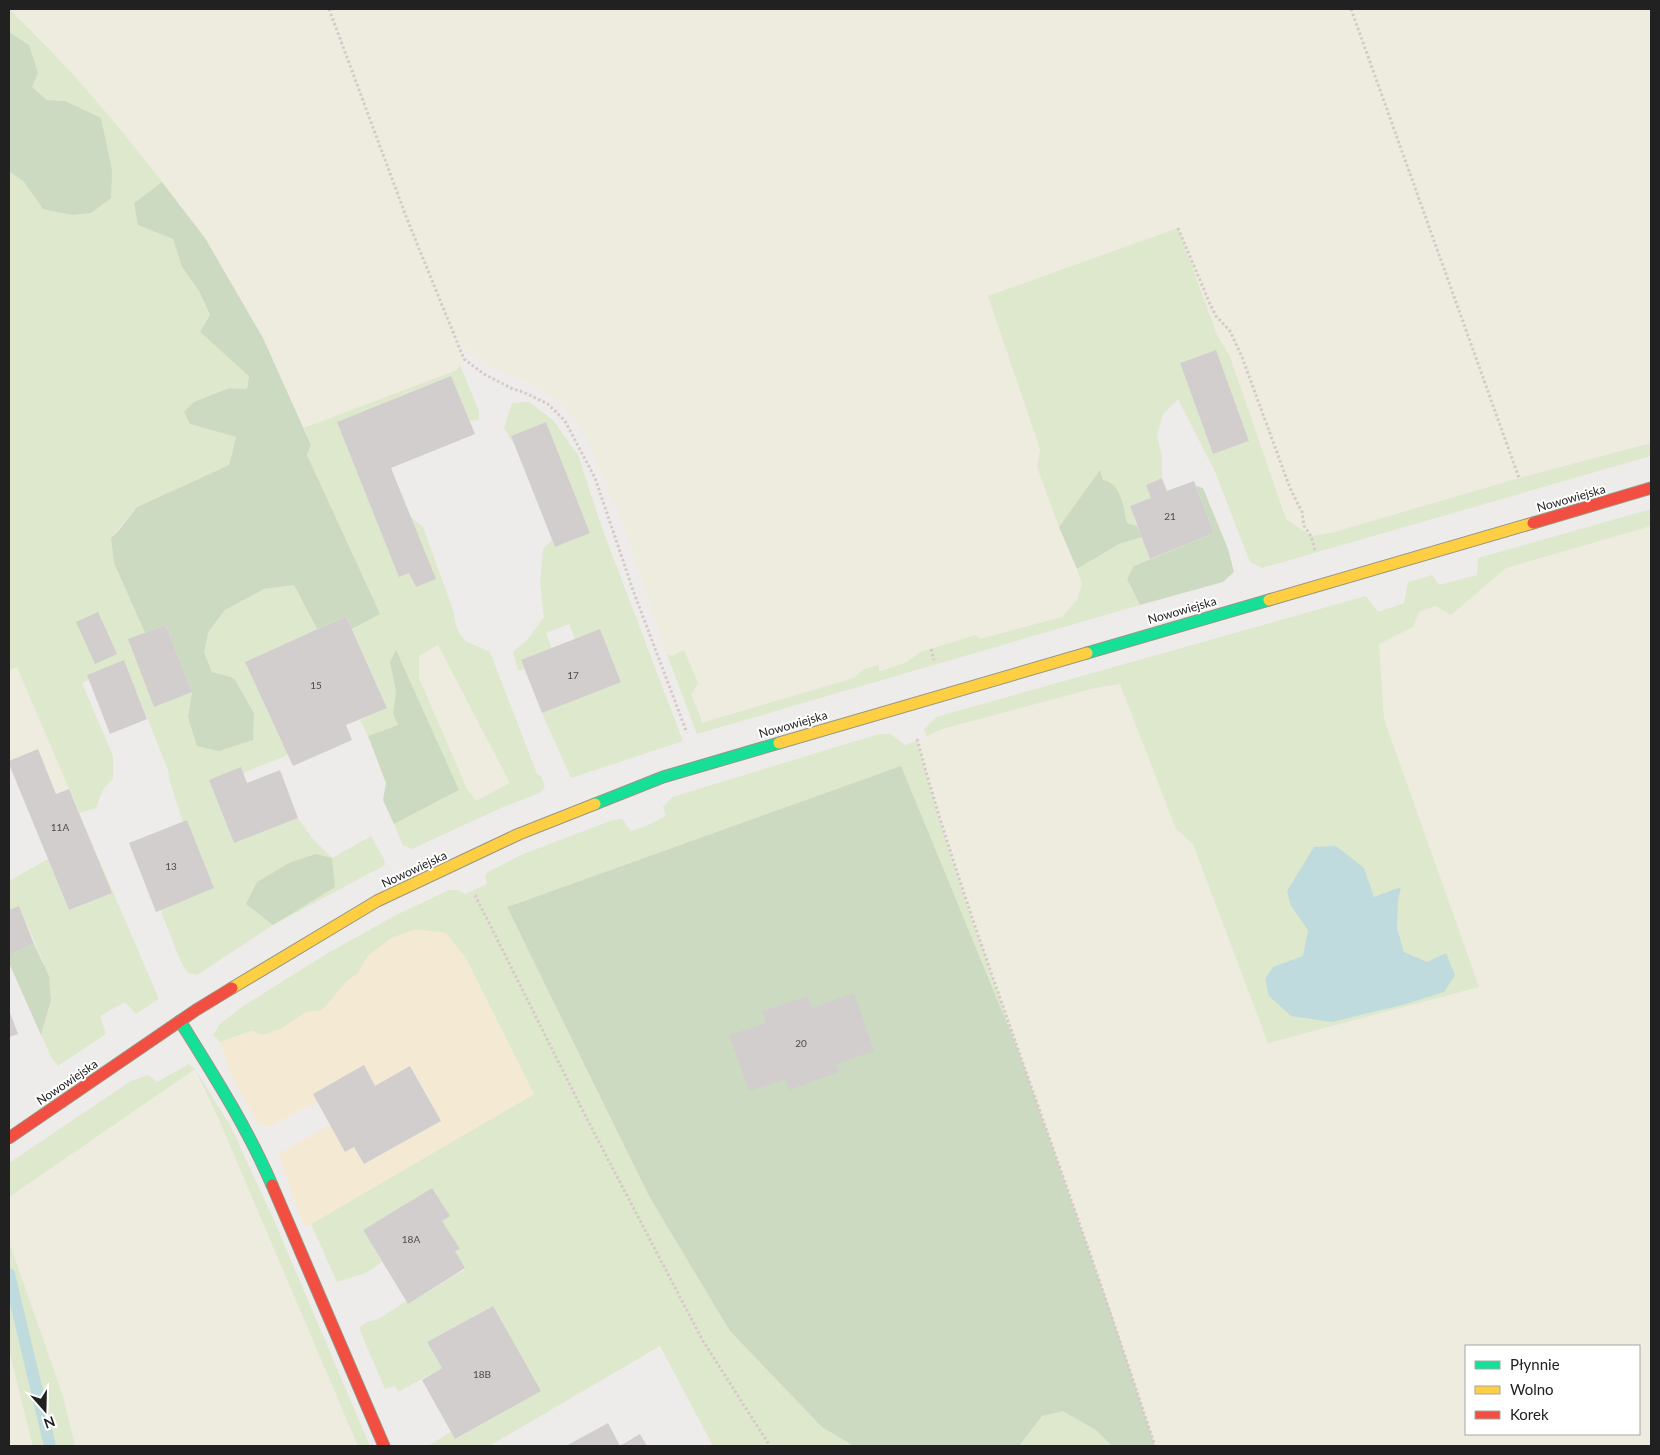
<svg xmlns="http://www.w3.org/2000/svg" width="1660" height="1455" font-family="Lato,sans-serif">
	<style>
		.farmland { fill: #edecdf; fill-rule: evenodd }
		.grass { fill: #dee8cc; fill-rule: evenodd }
		.forest { fill: #cddac2 }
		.sand { fill: #f4e9d2 }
		.water { fill: #c0dbde }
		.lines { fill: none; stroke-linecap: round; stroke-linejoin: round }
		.stream { stroke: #c0dbde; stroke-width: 12 }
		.building { fill: #d1cecd }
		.fast-casing { stroke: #979783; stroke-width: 13 }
		.slow-casing { stroke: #979783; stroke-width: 13 }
		.jam-casing { stroke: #979783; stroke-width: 13 }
		.path { stroke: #d6cac9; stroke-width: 3; stroke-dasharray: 2.5 2.5; stroke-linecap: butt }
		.fast { stroke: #16e098; stroke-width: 11 }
		.slow { stroke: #ffcf43; stroke-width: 11 }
		.jam { stroke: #f24e42; stroke-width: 11 }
		.labels { text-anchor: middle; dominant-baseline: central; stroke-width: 4; stroke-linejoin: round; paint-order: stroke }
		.number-label { font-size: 10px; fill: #4d4c4c }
		.street-label { font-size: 12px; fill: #212121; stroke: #fff }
	</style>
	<rect width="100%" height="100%" fill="#eeecea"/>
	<!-- farmland -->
	<g class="farmland">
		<path d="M9,9H328L360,94L329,9H1651V443L1519,478L1331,533L1311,536L1286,519L1230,357L1217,335L1178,228L1040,449L1037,467L1082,584L1077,600L1062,617L980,639L976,635L920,652L907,662L879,672V665L864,669L854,678L700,723L701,718L691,695L684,650L672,656L667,654L624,527L587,438L562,403L526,382L492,368L470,353L454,337L464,359L458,370L304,428L263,338L205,238L40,38Z"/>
		<path d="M1651,526V1446H1155L1112,1316L978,937L926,775L917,741L942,729L1095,688L1120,684L1176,829L1193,844L1268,1043L1479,987L1384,719L1379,644L1413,627L1418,612L1435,606L1451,615L1506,568ZM1466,1346H1639V1434H1466Z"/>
		<path d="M438,645L511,783L476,801L467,789L419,678V655Z"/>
		<path d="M16,666L79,812L69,789L56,794L38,749L9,761V670Z"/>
		<path d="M195,1069L217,1115L358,1446H75L63,1396L9,1242V1197Z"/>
		<path d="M9,1350L26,1416L33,1446H9Z"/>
	</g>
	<!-- grass -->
	<g class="grass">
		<path d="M9,9C65,62 115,121 162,182L134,203L173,239L182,267L199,291L210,316L200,332L249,375L247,389L229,388L194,402L190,424L236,437L229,465L137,507L111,538L114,563L145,633L154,706L192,692L188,717L254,713L234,678L212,672L204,652L209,631L225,610L264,589L294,585L317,629L245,662L288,755L243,773L241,768L209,780L234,843L298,818L312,838L332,858L371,836L384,859L385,865L273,925L197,975L188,973L181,962L160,909L214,888L187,820L183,822L170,782L168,770L124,660L87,675L90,680L82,683L113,756V778L103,790L96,808L79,813L159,999L136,1014L125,1002L100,1016L106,1034L58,1066L52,1059L41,1035L51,1000L49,976L19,906L9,910V881L48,859L69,910L111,893L79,812L17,667L9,670V171L24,182L43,209L112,170L107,148L65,101L47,100L32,87L29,45L9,32Z"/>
		<path d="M1178,228L1217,335L1230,357L1286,519L1311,536L1331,533L1519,478L1651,443V456L1262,568L1250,562L1215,472L1178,399L1163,414L1157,435L1162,457V478L1146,485L1151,498L1130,506L1137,526L1127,523L1122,504L1103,481L1100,471L1059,527L1037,467L1040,449L988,296ZM1216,350L1249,441L1213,454L1180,363Z"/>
		<path d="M460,365L479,411V420L469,421L451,376L337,422L399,576L409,573L416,587L436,579L410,516L423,527L452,607L457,629L465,641L490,652L537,774L541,776L545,787L540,793L501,808L412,849L403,845L394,824L459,790L390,662L396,692L393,714L398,725L368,736L360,720L387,707L352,629L379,614L307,455L311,445L304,428L457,370ZM438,645L510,783L476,801L467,789L419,678V656Z"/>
		<path d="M529,402L553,420L578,455L602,528L683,741L571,778L542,713L621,681L600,629L575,639L569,624L546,633L552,649L521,661L524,669L518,671L513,652L528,639L544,617L540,583L543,549L552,540L555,547L590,533L546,422L511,436L514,445L504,428L512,403Z"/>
		<path d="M1651,509V526L1506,568L1451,615L1435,606L1419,612L1413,627L1379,644L1384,719L1479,987L1268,1043L1193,844L1176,829L1120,684L1095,688L942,729L927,736L924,729L936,717L1366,596L1378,612L1404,603L1408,582L1432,575L1439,585L1477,575L1478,558Z"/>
		<path d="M1142,537L1150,559L1135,566L1127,579L1140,605L697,734L667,654L672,656L684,650L698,683L691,695L701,718V723L854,678L864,669L879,665V672L907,662L920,652L976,635L980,639L1062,617L1077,600L1082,584L1077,569L1119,544Z"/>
		<path d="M879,734H891L905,745L917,741C945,848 983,952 1020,1055L683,844L507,907L553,1000L1097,1324L1152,1446H713L660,1346L489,1446H428L451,1432L456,1439L540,1391L492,1306L427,1342L442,1368L398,1392L395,1386L385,1389L359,1328L367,1322L379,1319L406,1301L408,1304L465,1269L455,1251L459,1249L442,1221L449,1216L432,1188L363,1230L382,1262L366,1273L337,1282L311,1224L534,1094L465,957L368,956L358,973L346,982L322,1011L306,1012L281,1029L263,1035L251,1031L220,1042L213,1035L220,1024L239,1009L321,957L394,916L449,890H458L465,894L487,884L485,876L488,872L523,854L613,820L622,819L631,831L646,826L666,816L663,807L672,797Z"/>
		<path d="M189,1064L195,1069L230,1125L273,1218L370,1446H358L217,1115L195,1069L9,1197V1163L131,1081L148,1075L157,1082Z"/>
		<path d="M9,1242L63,1396L75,1446H33L9,1350Z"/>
	</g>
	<!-- forest -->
	<g class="forest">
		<path d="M9,32L29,45L38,73L32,87L47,100L65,101L101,118L112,170L111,198L91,213L72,215L43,209L24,182L9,171Z"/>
		<path d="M162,182L205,238L263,338L311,445L307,455L380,614L352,629L346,616L317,629L294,585L264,589L225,610L209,631L204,652L212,672L234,678L254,713L253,740L219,751L197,746L188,717L192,692L166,625L145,633L114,563L111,538L119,530L137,507L229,465L236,437L190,424L184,412L194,402L229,388L247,389L249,376L200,332L210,315L199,291L182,267L173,239L138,225L134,203Z"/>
		<path d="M1100,470L1103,480C1122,484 1123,507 1127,523L1137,526L1142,537L1119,544L1077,569L1059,527Z"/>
		<path d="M1196,486L1203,488L1228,549L1234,572L1223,582L1140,605L1127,579L1134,566L1214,533Z"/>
		<path d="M396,650L459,790L394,824L383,800L386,783L368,736L398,725L393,714L396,692L390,662Z"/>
		<path d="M901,766L1020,1055L1112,1316L1155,1446H1112L1096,1430L1063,1411L1042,1416L1019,1446H854L822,1427L730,1331L649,1196L507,907Z"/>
		<path d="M316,854L332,858L335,887L273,925L246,904L257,882L291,862Z"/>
		<path d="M34,944L49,976L51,1000L41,1035L9,963V955Z"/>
	</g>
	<!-- sand -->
	<path class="sand" d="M416,929L446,933L465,957L534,1094L311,1224L304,1226L278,1154L330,1125L345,1152L354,1147L365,1164L441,1121L411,1066L375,1086L317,1102L268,1127L257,1123L230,1073L220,1042L251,1031L263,1035L281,1029L306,1012L322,1010L346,982L358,973L368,956L391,938Z"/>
	<!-- water -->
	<path class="water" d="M1336,846L1364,868L1374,897L1401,887L1398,901L1397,928L1404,952L1427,962L1446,953L1455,975L1444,992L1406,1004L1332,1022L1291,1016L1269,996L1265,979L1273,967L1303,956L1308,930L1291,906L1287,891L1314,847Z"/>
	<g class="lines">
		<!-- stream -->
		<path class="stream" d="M9,1274L50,1446"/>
	</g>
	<!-- building -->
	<g class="building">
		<path d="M1216,350L1249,441L1213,454L1180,363Z"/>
		<path d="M451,376L475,434L391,468L436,579L416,587L409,573L399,577L337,422Z"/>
		<path d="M546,422L590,533L555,547L511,436Z"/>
		<path d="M1162,478L1167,491L1194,481L1214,533L1150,559L1130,506L1151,498L1146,485Z"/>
		<path d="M98,612L117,654L95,664L76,622Z"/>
		<path d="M346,616L387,708L346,725L352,740L293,766L245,662Z"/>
		<path d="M166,625L192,692L154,707L128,639Z"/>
		<path d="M600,629L621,682L542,713L521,660Z"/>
		<path d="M124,660L147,719L110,734L87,675Z"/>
		<path d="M38,749L56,794L69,789L112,893L69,910L9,764V761Z"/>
		<path d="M241,767L247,783L280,770L298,818L234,843L209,780Z"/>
		<path d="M187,820L214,888L156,912L129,843Z"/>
		<path d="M19,906L34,944L9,955V910Z"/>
		<path d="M854,993L874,1051L836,1064L839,1072L789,1090L785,1079L749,1091L729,1035L766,1023L762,1011L808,996L812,1008Z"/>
		<path d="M9,1010L18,1034L9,1037Z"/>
		<path d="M364,1065L375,1086L410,1066L441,1121L364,1164L354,1147L345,1152L313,1094Z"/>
		<path d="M432,1188L450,1216L442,1221L460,1249L455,1251L465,1268L408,1304L363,1230Z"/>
		<path d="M493,1306L541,1391L455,1439L422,1380L442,1368L427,1342Z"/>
		<path d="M608,1423L620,1446L640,1434L647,1446H566Z"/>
	</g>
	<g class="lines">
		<defs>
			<g id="fast">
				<path d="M1087,653L1269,600"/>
				<path d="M595,804L663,777L779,743"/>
				<path d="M180,1021C213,1074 247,1127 272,1185"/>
			</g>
			<g id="slow">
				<path d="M1269,600L1533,523"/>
				<path d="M779,743L1087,653"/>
				<path d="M232,988L377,901L519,834L595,804"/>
			</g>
			<g id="jam">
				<path d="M1533,523L1651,488"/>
				<path d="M9,1138L196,1010L232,988"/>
				<path d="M272,1185L384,1446"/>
			</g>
		</defs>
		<!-- fast casing -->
		<use href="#fast" class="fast-casing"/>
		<!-- slow casing -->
		<use href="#slow" class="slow-casing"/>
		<!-- jam casing -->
		<use href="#jam" class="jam-casing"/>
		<!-- path -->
		<g class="path">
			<path d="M329,9L407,219L464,359L484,374L513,389L523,392L548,404L565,421L595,478L634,593L687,733"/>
			<path d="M1351,9L1519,478"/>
			<path d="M1178,228L1210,304L1216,316L1230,331L1242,357L1290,488L1302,512L1304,526L1311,536L1315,550"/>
			<path d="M931,649L934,660"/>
			<path d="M917,739C946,847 984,952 1021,1058C1067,1187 1112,1316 1155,1446"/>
			<path d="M475,895L589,1123L703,1341L770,1446"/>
		</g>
		<!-- fast -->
		<use href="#fast" class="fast"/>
		<!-- slow -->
		<use href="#slow" class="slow"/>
		<!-- jam -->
		<use href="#jam" class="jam"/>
	</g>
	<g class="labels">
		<!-- number labels -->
		<g class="number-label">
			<text x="1170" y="516">21</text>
			<text x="573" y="675">17</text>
			<text x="316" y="685">15</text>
			<text x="60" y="827">11A</text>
			<text x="171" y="866">13</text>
			<text x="801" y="1043">20</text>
			<text x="411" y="1239">18A</text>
			<text x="482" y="1374">18B</text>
		</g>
		<!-- street labels -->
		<g class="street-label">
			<text transform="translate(1571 498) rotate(-16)">Nowowiejska</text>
			<text transform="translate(1182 610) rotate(-16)">Nowowiejska</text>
			<text transform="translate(793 724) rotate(-16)">Nowowiejska</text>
			<text transform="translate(414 869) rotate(-25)">Nowowiejska</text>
			<text transform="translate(67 1082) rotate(-34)">Nowowiejska</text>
		</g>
	</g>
	<!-- border -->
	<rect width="1660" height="1455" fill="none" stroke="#212121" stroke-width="20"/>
	<!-- legend -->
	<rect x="1465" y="1345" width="175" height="90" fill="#ffffff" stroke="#a6a6a6"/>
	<rect x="1475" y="1361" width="25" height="8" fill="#16e098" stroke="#a6a6a6"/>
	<text x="1510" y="1370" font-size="15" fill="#212121">Płynnie</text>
	<rect x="1475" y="1386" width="25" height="8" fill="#ffcf43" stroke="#a6a6a6"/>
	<text x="1510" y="1395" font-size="15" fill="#212121">Wolno</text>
	<rect x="1475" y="1411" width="25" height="8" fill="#f24e42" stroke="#a6a6a6"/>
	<text x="1510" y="1420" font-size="15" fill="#212121">Korek</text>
	<!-- north arrow -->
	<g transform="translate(45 1410) rotate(160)" stroke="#ffffff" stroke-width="4" paint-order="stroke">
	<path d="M0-4L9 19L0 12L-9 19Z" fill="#212121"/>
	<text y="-8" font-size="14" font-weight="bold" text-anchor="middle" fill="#212121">N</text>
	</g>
</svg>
